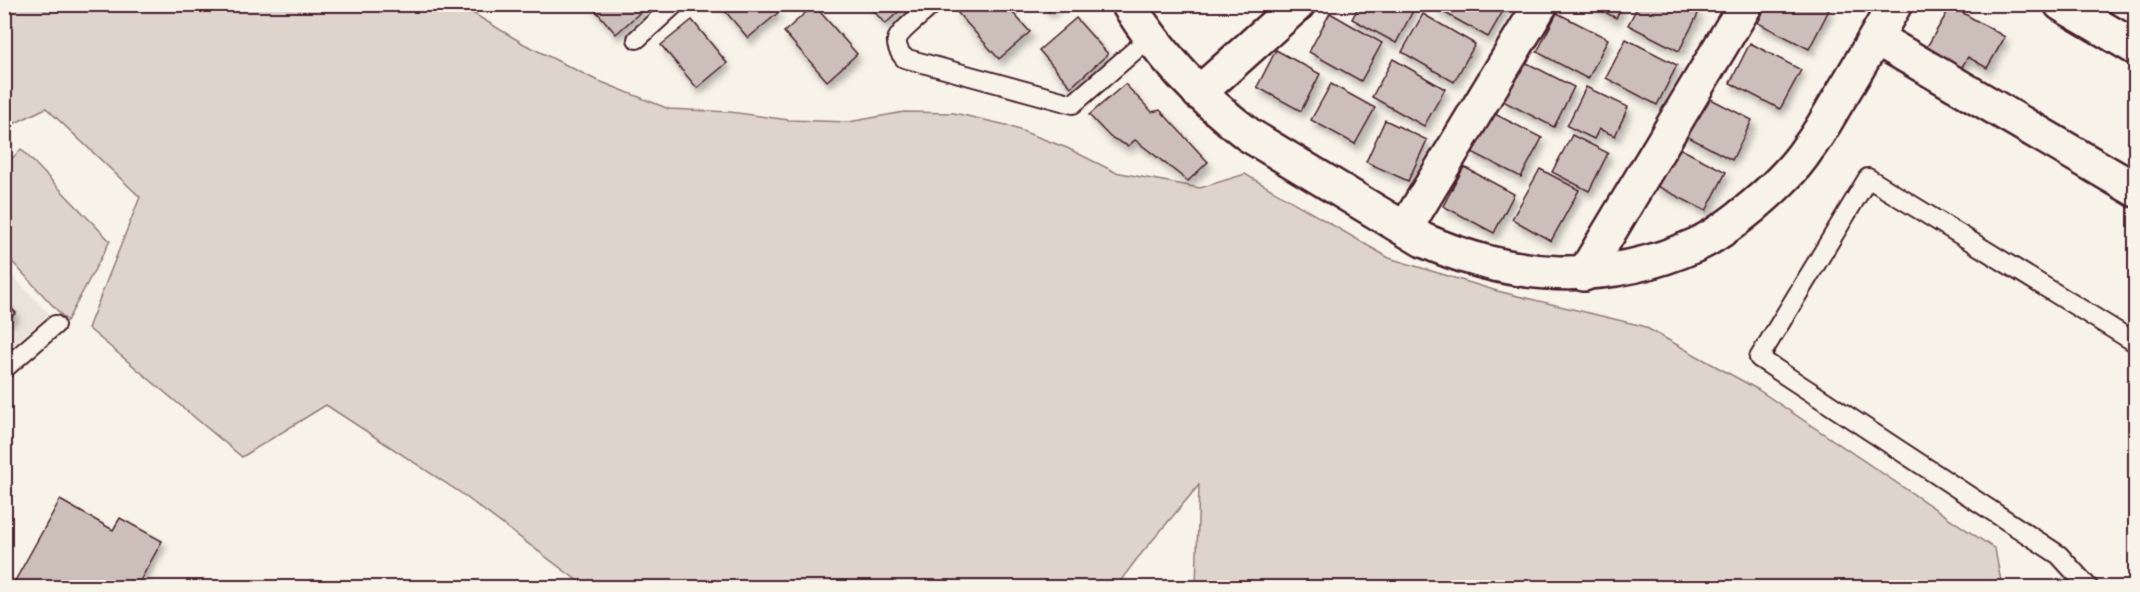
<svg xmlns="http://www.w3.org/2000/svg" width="2140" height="592" font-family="'Indie Flower',sans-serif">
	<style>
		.built { fill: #eae3da }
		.green { fill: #ded4cc; stroke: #947a7c; stroke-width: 1.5 }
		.building { fill: #ccbfb9; stroke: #4a1f2b; stroke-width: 1.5; filter: url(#shadow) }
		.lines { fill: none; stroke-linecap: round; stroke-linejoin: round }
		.lane-casing { stroke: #4a1f2b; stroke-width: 22 }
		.street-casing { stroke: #4a1f2b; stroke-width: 38 }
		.secondary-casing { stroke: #4a1f2b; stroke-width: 38 }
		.lane { stroke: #f7f3e8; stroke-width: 18 }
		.street { stroke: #f7f3e8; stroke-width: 33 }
		.secondary { stroke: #f7f3e8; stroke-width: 33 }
	</style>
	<defs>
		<filter id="shadow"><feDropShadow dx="3.5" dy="6" stdDeviation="3" flood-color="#0004"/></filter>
	</defs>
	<rect width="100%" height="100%" fill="#f7f3e8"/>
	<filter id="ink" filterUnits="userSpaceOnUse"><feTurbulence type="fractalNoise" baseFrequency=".0167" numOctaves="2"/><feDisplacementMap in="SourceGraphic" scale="12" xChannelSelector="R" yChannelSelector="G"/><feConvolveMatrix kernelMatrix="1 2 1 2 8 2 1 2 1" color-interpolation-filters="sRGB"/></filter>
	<g filter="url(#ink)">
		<!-- built -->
		<path class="built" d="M4,267L49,314L5,353H4Z"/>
		<!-- green -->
		<g class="green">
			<path d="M458,4L524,44L594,79L669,109L730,112L789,120L849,122L904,112L954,113L1006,125L1067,148L1115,172L1200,188L1245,174L1389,258L1497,291L1643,326L1757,389L1995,549L2002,587H1196L1199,485L1136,560L1116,587H586L458,491L326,405L242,457L88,328L140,197L46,108L5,128V5Z"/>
			<path d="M21,149L110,241L67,321L5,254V166Z"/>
		</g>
		<!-- building -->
		<g class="building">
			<path d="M590,4H642L645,8L616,34Z"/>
			<path d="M719,4H771L778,13L748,38Z"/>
			<path d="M868,4H907L885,24Z"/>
			<path d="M964,4H1005L1030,32L999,59L956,11Z"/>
			<path d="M1042,4H1057L1049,12Z"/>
			<path d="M1360,4H1410L1415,7L1396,43L1352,19Z"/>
			<path d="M1437,4H1507L1488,37L1436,8Z"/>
			<path d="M1589,4H1623L1616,18Z"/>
			<path d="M1639,4H1685L1699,12L1679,51L1628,25Z"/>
			<path d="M1767,4H1819L1829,10L1809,49L1758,23Z"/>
			<path d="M814,5L857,54L827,81L784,32Z"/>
			<path d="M1951,6L2005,37L1987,68L1968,57L1960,70L1925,50Z"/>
			<path d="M1330,13L1382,43L1361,81L1309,52Z"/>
			<path d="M1557,13L1608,39L1588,79L1537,52Z"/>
			<path d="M1423,14L1475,44L1454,82L1402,52Z"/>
			<path d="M1076,18L1108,54L1071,87L1039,50Z"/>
			<path d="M692,20L727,63L697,88L661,45Z"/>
			<path d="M1626,39L1677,65L1657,105L1606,78Z"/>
			<path d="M1750,43L1801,70L1780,109L1730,83Z"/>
			<path d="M1276,50L1320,74L1301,111L1257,87Z"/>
			<path d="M1393,59L1445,89L1424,126L1372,97Z"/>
			<path d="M1523,61L1574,87L1554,127L1503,101Z"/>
			<path d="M1125,84L1152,112L1160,110L1208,162L1188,181L1135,140L1128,146L1110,137L1089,115Z"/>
			<path d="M1331,84L1375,108L1355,144L1311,120Z"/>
			<path d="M1586,87L1628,107L1615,136L1599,129L1594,139L1567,126Z"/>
			<path d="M1701,94L1752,120L1732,160L1681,133Z"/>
			<path d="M1491,112L1542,138L1521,177L1470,151Z"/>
			<path d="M1385,120L1427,140L1408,181L1366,162Z"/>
			<path d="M1572,135L1608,153L1589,191L1552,172Z"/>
			<path d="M1675,146L1726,172L1706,211L1655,185Z"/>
			<path d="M1464,167L1514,194L1494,233L1443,206Z"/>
			<path d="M1540,169L1579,190L1551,241L1512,219Z"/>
			<path d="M4,301L16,313L4,323Z"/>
			<path d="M60,500L113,530L120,518L162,541L136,588H11Z"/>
		</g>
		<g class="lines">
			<defs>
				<g id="lane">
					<path d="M933,4C925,12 899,31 897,40C896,47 900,53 904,58L1073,104L1149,38"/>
					<path d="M637,39L675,4"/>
					<path d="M4,369L55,325"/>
					<path d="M2089,588L2059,555L1759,358L1868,178L2136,343"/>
				</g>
				<g id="street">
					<path d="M1876,38L2136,190"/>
					<path d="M1199,93L1298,4"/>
					<path d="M1405,229L1541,4"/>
					<path d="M1584,274L1746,4"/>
				</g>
				<g id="secondary">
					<path d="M1128,4C1161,56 1200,98 1249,135L1423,240C1514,280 1604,286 1696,245C1716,236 1735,221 1752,207C1772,190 1793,171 1808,148C1819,134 1828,117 1837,102C1857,70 1876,37 1895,4"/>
					<path d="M2061,4L2136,48"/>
				</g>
			</defs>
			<!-- lane casing -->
			<use href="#lane" class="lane-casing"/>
			<!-- street casing -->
			<use href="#street" class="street-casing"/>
			<!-- secondary casing -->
			<use href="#secondary" class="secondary-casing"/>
			<!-- lane -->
			<use href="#lane" class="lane"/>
			<!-- street -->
			<use href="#street" class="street"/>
			<!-- secondary -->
			<use href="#secondary" class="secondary"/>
		</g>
	</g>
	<!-- margin -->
	<rect width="2140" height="592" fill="none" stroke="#f7f3e8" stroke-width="24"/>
	<rect x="12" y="12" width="2116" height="568" fill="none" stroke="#4a1f2b" stroke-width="2" filter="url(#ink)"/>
</svg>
